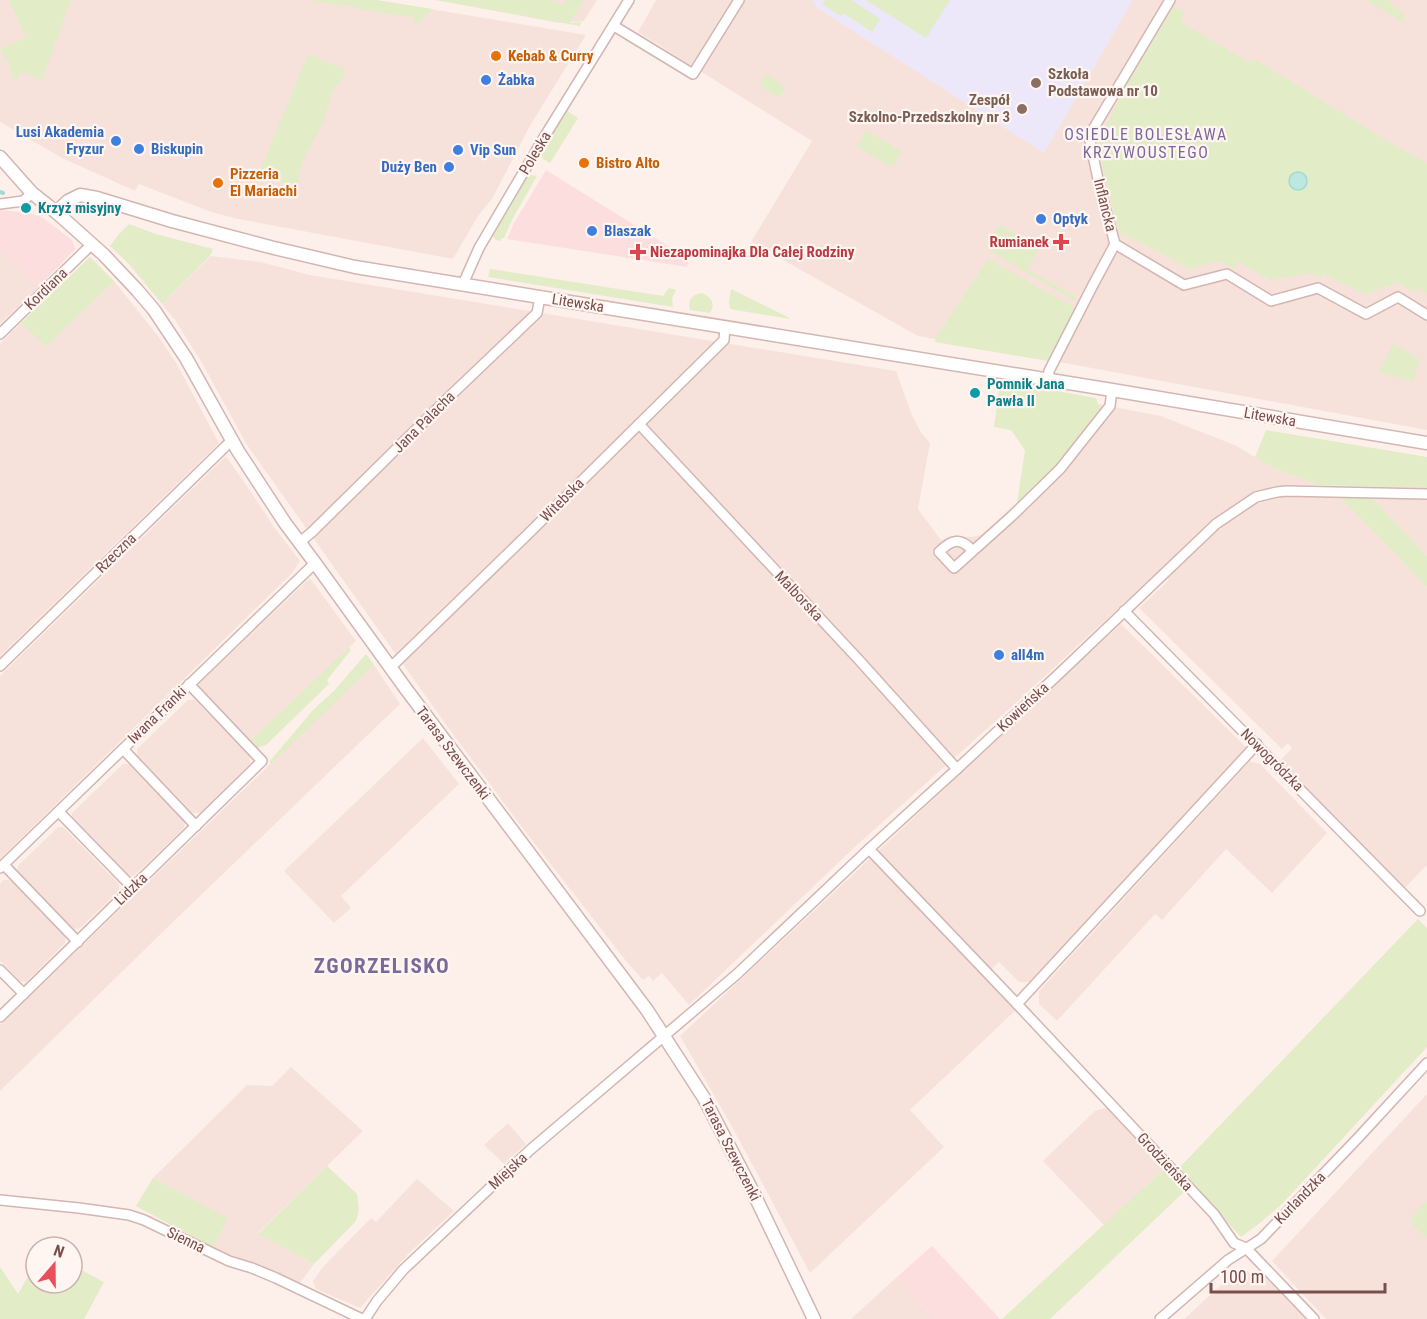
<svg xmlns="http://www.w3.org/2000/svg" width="1427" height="1319" font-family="'Roboto Condensed',sans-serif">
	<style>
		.residential { fill: #f7e2db }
		.commercial { fill: #fddedf }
		.education { fill: #ede7fa }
		.green { fill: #e2ecc7 }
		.water { fill: #bde8e1; stroke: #a3dad2; stroke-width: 1.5 }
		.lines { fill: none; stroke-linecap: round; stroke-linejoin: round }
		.stream { stroke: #a3dad2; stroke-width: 4 }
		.minor-casing { stroke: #d3b6b2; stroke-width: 12 }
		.tertiary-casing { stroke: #d3b6b2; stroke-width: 15 }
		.minor { stroke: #fff; stroke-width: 9 }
		.tertiary { stroke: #fff; stroke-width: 12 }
		.food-dot { fill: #e8710a; stroke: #fff5f1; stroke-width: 2 }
		.shop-dot { fill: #3f7fe0; stroke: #fff5f1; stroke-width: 2 }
		.education-dot { fill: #8d6e63; stroke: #fff5f1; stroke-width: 2 }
		.culture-dot { fill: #0f9aa8; stroke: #fff5f1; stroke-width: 2 }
		.health-dot { fill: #e0444e; stroke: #fff5f1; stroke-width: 2 }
		.labels { text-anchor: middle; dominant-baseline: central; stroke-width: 4.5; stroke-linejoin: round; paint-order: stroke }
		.food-label { font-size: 15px; font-weight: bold; fill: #c56008; stroke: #fff5f1; text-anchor: start }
		.education-label { font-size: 15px; font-weight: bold; fill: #785e54; stroke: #fff5f1; text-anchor: start }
		.shop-label { font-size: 15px; font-weight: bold; fill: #366cbe; stroke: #fff5f1; text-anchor: start }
		.street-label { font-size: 15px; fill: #7a4e4c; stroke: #fff5f1 }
		.culture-label { font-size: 15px; font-weight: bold; fill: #0d838f; stroke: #fff5f1; text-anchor: start }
		.health-label { font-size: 15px; font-weight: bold; fill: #be3a42; stroke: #fff5f1; text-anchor: end }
		.neighbourhood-label { font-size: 16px; letter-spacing: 1.5px; fill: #7b699c; stroke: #fff5f1 }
		.district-label { font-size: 21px; font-weight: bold; letter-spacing: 1.5px; fill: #7b699c; stroke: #fff5f1 }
	</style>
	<rect width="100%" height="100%" fill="#fdf0ea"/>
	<!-- residential -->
	<g class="residential">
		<path d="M0,0H376L586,35L531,124L492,199L478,216L453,259L238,219L211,212L139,184L135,191L62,158L0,122Z"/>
		<path d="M439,0H597L584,21L558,23Z"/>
		<path d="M656,0H1427V430L918,336L751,242L812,141L638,32Z"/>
		<path d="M0,249L39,287L0,324Z"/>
		<path d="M211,256L261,262L310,275L896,371L912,415L920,431L930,443L918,509L941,540L951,536L972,537L981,535L1021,499L1057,464L1099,409L1098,404L1161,416L1237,446L1273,468L1314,483V485L1283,487L1254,493L1219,515L1018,701L857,845L689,1005L662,973L653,981L649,976L643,980L626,961L521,826L447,726L247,445L202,363L175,320L162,304Z"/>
		<path d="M114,281L158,336L175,361L219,443L0,656V344L21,323L46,347Z"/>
		<path d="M226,456L251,492L274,527L300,561L293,572L0,859V676Z"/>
		<path d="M1303,494L1338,495L1427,587V865L1404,889L1280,761L1292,748L1288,743L1282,749L1139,608L1169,580L1166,577L1229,519L1258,500Z"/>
		<path d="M1427,497V556L1372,498Z"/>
		<path d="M310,578L356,641L250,741L200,689L198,684Z"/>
		<path d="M1121,624L1247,748L1029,982H1019L999,962L985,976L1017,1009L910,1110L944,1147L810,1273L735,1132L680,1036Z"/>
		<path d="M374,665L400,704L174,921L0,1091V1025L263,771Z"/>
		<path d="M188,700H195L250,756V764L200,813H193L137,756V749Z"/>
		<path d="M423,738L459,784L341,896L351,908L334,923L284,871Z"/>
		<path d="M1250,761L1260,764L1327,833L1272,893L1226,849L1162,920L1155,914L1057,1021L1039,1004V991Z"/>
		<path d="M123,764H129L185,821L184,828L134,876H128L72,818V813Z"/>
		<path d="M58,827H63L119,884V891L80,928L74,929L17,871L18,866Z"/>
		<path d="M3,880H10L65,937V943L26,982L20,981L0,961V884Z"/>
		<path d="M291,1067L363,1131L258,1233L314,1264L300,1283L266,1268L231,1258L213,1248L227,1218L153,1178L247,1085L272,1086Z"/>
		<path d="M1427,1094V1319H1326L1272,1261Z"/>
		<path d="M1109,1107L1166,1167L1104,1225L1043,1161L1095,1111Z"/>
		<path d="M508,1123L526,1144L504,1164L484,1145Z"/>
		<path d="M417,1179L454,1211L409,1253L360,1308L316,1289L313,1281L323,1267L371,1218L376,1222Z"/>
		<path d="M1262,1271L1308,1319H1184L1234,1273Z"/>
		<path d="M897,1277L933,1319H851Z"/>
	</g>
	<!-- commercial -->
	<g class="commercial">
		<path d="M546,170L689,259L687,267L507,239L514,223Z"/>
		<path d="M0,210L24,212L36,215L43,218L72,240L75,249L39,287L0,249Z"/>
		<path d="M932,1246L1000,1319H933L897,1277Z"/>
	</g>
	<!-- education -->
	<path class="education" d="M813,0H1133L1044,153L817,8Z"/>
	<!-- green -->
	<g class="green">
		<path d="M9,0H71L42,80L20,72L16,83L9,68L11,67L7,59L5,60L0,49L26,37Z"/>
		<path d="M309,0H376L433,9L421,21L413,26L414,18Z"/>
		<path d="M435,0H550L564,5L566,0H584L570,23L581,22L580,26Z"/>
		<path d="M825,0H851L880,19L872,32L843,13L841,16L822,4Z"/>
		<path d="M866,0H950L926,38Z"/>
		<path d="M1365,0H1392L1390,4L1402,12L1405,23Z"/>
		<path d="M1173,7L1185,12L1181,22L1247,61L1256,60L1394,145L1427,163V293L1418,288L1414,293L1398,283L1364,294L1324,274L1321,278L1311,273L1271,280L1238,262L1234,269L1220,261L1189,269L1142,243L1119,233L1107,186L1098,142L1125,87Z"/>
		<path d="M308,54L346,70L343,78L331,93L324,121L306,154L300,170L298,189L259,173Z"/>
		<path d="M766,74L786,87L779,98L759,85Z"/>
		<path d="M567,111L578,118L550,163L543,159L541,154Z"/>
		<path d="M866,130L902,152L896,163L890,166L857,147Z"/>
		<path d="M531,175L537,176L513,218L504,238H502L500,241L496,240L493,236L494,234L516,197L525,178Z"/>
		<path d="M129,224L156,234L213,249L210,256L162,304L129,264L110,246L119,234Z"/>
		<path d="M1000,225L1040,248L1027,269L1075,296L1076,302L985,248Z"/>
		<path d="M90,257L114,281L46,347L21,323Z"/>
		<path d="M988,259L1075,308L1048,361L935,342L936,337Z"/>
		<path d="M490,269L663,296L669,288L676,290L672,298L673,307L488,277Z"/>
		<path d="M731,289L788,317L790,319L730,309L729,303Z"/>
		<path d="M701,293C711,296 716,304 710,313L690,310C687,300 692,295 701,293Z"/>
		<path d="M1393,343L1419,359L1414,381L1379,373Z"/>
		<path d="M1000,381L1096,398L1100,409L1057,464L1017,503L1025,450L1011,430L994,427Z"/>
		<path d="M1266,430L1427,457V488L1314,485V483L1273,468L1255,457Z"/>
		<path d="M1338,495L1372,498L1427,556V587Z"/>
		<path d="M349,647L351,650L327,680L329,684L266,745L257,748L250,741Z"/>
		<path d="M366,654L374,665L271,764L269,762L314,709L334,691Z"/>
		<path d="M1418,919L1427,928V1047L1282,1204L1260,1223L1241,1237L1177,1170Z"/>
		<path d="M327,1166L357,1194L359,1210L356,1221L314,1264L258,1234Z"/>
		<path d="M1166,1167L1186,1190L1050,1319H1002Z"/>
		<path d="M153,1178L228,1218L213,1248L136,1206Z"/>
		<path d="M1427,1202V1236L1426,1237C1418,1230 1406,1223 1415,1213C1419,1208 1422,1205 1427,1202Z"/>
		<path d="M36,1262V1283H72V1265L104,1282L84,1319H0V1267L18,1294Z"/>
	</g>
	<!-- water -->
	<circle class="water" cx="1298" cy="181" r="9"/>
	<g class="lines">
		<!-- stream -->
		<path class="stream" d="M0,192L3,193"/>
		<defs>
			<g id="minor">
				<path d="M614,26L693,74L739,0"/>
				<path d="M0,204L23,201L32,193"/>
				<path d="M1115,244L1184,285L1227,274L1271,301L1318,288L1366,314L1398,297L1427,315"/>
				<path d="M463,284L479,248L543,139L629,0"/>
				<path d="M0,334L92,244"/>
				<path d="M1048,379L1049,371L1093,285L1115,244L1100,189L1089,136L1170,0"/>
				<path d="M639,424L859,660L957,769"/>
				<path d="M300,542L312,532L450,396L537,313L540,297"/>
				<path d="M973,551C960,537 952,539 939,552L954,568L1013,515L1060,469L1110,406L1112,390"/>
				<path d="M1124,611L1420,911"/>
				<path d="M0,666L231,441"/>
				<path d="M390,668L526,536L724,340L725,327"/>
				<path d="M123,749L196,826"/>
				<path d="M59,812L133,888"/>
				<path d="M869,849L1017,1004L1214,1214L1234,1243L1246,1248L1314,1319"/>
				<path d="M4,865L78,942"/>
				<path d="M0,868L315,563"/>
				<path d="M0,970L24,994"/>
				<path d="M1017,1004L1257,744"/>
				<path d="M0,1017L262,761L189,684"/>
				<path d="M0,1200L79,1208L129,1215L144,1220L229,1261L252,1268L276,1278L362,1319"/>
				<path d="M365,1319L377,1301L403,1270L530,1150L737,974L869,849L957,769L1063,670L1216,524L1256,497L1277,492L1286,491L1427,494"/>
				<path d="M1160,1319L1228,1260L1261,1239L1357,1139L1427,1063"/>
			</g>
			<g id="tertiary">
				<path d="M0,157L32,193L56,212L104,255L137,290L154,310L186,358L238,451L285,523L315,563L406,689L647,1010L704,1098L753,1192L814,1319"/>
				<path d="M56,212L68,201L80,195L97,198L172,221L274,248L355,267L1112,390L1427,443"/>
			</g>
		</defs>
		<!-- minor casing -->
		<use href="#minor" class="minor-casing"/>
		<!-- tertiary casing -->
		<use href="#tertiary" class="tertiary-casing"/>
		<!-- minor -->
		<use href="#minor" class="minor"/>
		<!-- tertiary -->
		<use href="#tertiary" class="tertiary"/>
	</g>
	<!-- markers -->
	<g class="food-dot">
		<circle cx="496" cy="56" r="6"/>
		<circle cx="584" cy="163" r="6"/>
		<circle cx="218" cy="183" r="6"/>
	</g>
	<g class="shop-dot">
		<circle cx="486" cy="80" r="6"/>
		<circle cx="116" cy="141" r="6"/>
		<circle cx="139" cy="149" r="6"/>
		<circle cx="458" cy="150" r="6"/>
		<circle cx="449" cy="167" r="6"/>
		<circle cx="1041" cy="219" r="6"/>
		<circle cx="592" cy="231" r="6"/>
		<circle cx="999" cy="655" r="6"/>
	</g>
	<g class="education-dot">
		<circle cx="1036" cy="83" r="6"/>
		<circle cx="1022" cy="109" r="6"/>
	</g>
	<g class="culture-dot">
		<circle cx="26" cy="208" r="6"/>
		<circle cx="975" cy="393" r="6"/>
	</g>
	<g class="health-dot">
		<path d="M1058 233h6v6h6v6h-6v6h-6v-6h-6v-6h6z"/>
		<path d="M635 243h6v6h6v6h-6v6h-6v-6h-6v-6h6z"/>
	</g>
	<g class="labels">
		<!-- food labels -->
		<g class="food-label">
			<text x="508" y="56">Kebab &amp; Curry</text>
			<text x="596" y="163">Bistro Alto</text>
			<text x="230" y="174">Pizzeria<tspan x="230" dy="17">El Mariachi</tspan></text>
		</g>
		<!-- education labels -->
		<g class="education-label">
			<text x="1048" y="74">Szkoła<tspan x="1048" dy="17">Podstawowa nr 10</tspan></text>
			<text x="1010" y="100" text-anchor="end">Zespół<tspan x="1010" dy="17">Szkolno-Przedszkolny nr 3</tspan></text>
		</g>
		<!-- shop labels -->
		<g class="shop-label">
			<text x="498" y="80">Żabka</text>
			<text x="104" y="132" text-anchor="end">Lusi Akademia<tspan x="104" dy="17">Fryzur</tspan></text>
			<text x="151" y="149">Biskupin</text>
			<text x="470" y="150">Vip Sun</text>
			<text x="437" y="167" text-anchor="end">Duży Ben</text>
			<text x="1053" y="219">Optyk</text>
			<text x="604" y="231">Blaszak</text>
			<text x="1011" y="655">all4m</text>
		</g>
		<!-- street labels -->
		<g class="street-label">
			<text transform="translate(535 153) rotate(-59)">Poleska</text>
			<text transform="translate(1105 205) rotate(76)">Inflancka</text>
			<text transform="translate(46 289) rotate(-44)">Kordiana</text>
			<text transform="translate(578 303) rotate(9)">Litewska</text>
			<text transform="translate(1270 417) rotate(10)">Litewska</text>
			<text transform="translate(424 422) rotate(-45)">Jana Palacha</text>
			<text transform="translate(562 500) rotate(-45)">Witebska</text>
			<text transform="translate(116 553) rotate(-44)">Rzeczna</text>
			<text transform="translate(799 596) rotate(47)">Malborska</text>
			<text transform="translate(1023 707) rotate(-43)">Kowieńska</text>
			<text transform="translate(157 715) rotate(-44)">Iwana Franki</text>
			<text transform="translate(453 753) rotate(53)">Tarasa Szewczenki</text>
			<text transform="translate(1272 760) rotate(45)">Nowogródzka</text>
			<text transform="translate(131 889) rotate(-44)">Lidzka</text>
			<text transform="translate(731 1150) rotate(63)">Tarasa Szewczenki</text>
			<text transform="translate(1165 1162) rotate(47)">Grodzieńska</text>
			<text transform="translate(508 1171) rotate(-43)">Miejska</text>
			<text transform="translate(1300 1198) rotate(-46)">Kurlandzka</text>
			<text transform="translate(186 1240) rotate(26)">Sienna</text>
		</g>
		<!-- culture labels -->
		<g class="culture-label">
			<text x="38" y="208">Krzyż misyjny</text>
			<text x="987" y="384">Pomnik Jana<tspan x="987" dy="17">Pawła II</tspan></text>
		</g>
		<!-- health labels -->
		<g class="health-label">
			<text x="1049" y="242">Rumianek</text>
			<text x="650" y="252" text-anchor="start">Niezapominajka Dla Całej Rodziny</text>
		</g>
		<!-- neighbourhood labels -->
		<g class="neighbourhood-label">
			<text x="1146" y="134">OSIEDLE BOLESŁAWA<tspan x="1146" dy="18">KRZYWOUSTEGO</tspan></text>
		</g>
		<!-- district labels -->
		<g class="district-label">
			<text x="382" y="966">ZGORZELISKO</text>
		</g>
	</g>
	<!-- north arrow -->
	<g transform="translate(54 1265) rotate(20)"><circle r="28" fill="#fff5f1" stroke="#cab2af" stroke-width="1.5"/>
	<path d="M0-4.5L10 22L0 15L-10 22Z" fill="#e94e5b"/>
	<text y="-9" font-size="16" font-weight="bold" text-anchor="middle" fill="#7a4e4c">N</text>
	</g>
	<!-- scale -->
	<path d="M1211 1283v9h174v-9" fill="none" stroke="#7a4e4c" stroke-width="3"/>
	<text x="1220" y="1283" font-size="18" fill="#7a4e4c" stroke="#fff5f1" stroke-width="4.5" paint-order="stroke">100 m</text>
</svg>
